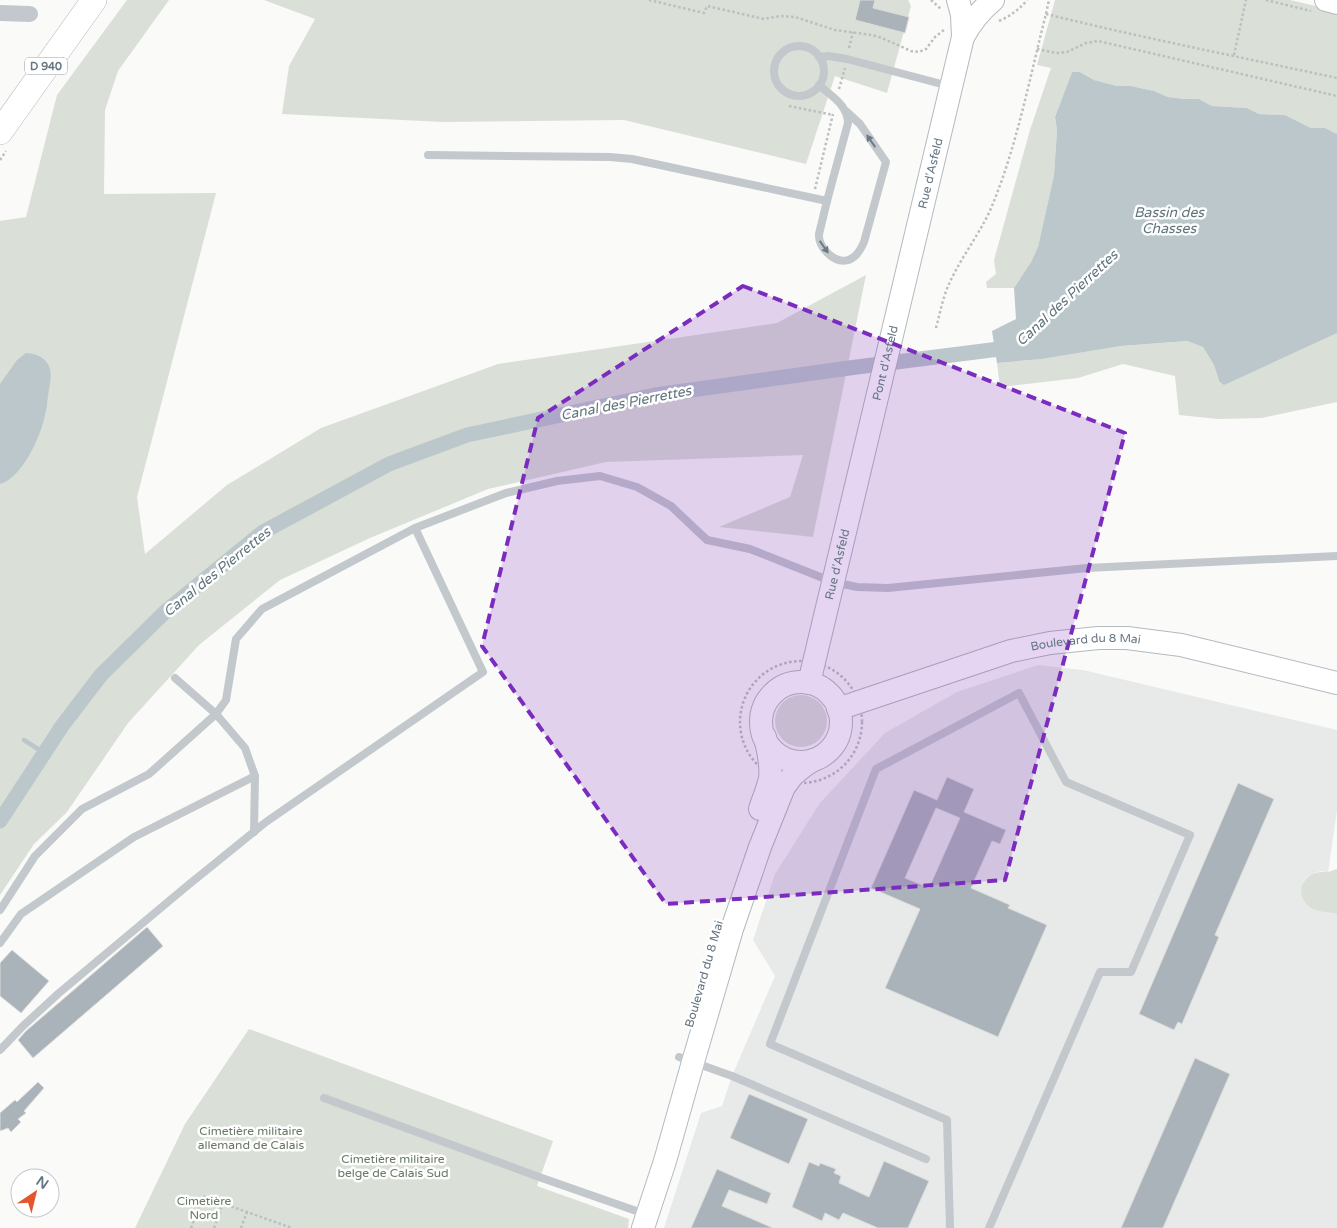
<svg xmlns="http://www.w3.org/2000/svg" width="1337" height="1228" font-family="'Varela Round',sans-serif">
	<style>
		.built { fill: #e8e9e9 }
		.green { fill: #dadfd7 }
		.water { fill: #bbc7cb }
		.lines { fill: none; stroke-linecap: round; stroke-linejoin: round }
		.stream { stroke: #bbc7cb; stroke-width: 4.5 }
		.canal { stroke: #bbc7cb; stroke-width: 15 }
		.building { fill: #aab3b9; stroke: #dcdcda; fill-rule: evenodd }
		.secondary-casing { stroke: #b3babf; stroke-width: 24 }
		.primary-casing { stroke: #b5babe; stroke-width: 26 }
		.path { stroke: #bbbfc2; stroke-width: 2.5; stroke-dasharray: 2.5 2.5; stroke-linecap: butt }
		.lane { stroke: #c3c8cc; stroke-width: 8 }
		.street { stroke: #c3c8cc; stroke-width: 16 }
		.secondary { stroke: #fff; stroke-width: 22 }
		.primary { stroke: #fff; stroke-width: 25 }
		.oneway { fill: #6a7a87 }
		.marked { fill: #7b2cbf; fill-opacity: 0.2; stroke: #7b2cbf; stroke-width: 4; stroke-dasharray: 10 6; stroke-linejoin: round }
		.labels { text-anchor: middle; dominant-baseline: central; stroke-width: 5; stroke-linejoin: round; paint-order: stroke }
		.shield { fill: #fff; stroke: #939fa8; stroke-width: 1 }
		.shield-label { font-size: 11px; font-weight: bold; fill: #657683 }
		.street-label { font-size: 12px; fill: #657683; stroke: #fff }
		.park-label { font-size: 12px; fill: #687a64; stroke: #fff }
		.water-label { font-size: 14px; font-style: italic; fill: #60757c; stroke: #fff }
	</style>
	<rect width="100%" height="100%" fill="#fafaf8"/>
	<!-- built -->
	<path class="built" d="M1038,665L1083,670L1337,730V810L1328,873L1321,871L1314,873L1307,877L1303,882L1317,910L1337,914V1228H664L701,1113L722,1106L732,1076L775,976L753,940L775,874L820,803L885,733L957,692Z"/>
	<!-- green -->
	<g class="green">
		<path d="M127,0H169L118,71L105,110L104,194L216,193L137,497L145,554L227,485L321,428L498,364L777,323L866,275L813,537L719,527L790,497L803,455L606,462L488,489L370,538L280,580L199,645L128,723L67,812L34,844L0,895V221L26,217L57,95Z"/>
		<path d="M264,0H908L911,6L887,93L835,76L806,164L624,120L443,122L282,114L289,66L315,19Z"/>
		<path d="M1055,0H1290L1337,11V134L1325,128H1311L1285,115L1259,114L1247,108L1212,106L1199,99H1185L1168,97L1154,91L1131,86H1117L1094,80L1080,72H1072L1055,117L1057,130L1054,175L1038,247L1031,262L1014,288H987L986,282L996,274L994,260L1030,130L1051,68L1037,65Z"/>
		<path d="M1337,333V402L1262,418L1218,419L1179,415L1175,376L1123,364L1078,378L1000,387L997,363L1042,359L1121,346L1187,341L1203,347L1214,365L1219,381Z"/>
		<circle cx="801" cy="721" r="26"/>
		<path d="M1337,869V914C1329,912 1317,912 1310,907C1300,900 1298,885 1308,877C1313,872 1319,872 1326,872C1330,872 1333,870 1337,869Z"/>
		<path d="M249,1029L553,1141L537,1186L629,1219L628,1228H135L185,1124Z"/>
	</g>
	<!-- water -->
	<g class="water">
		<path d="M1072,72H1080L1094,80L1117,86H1131L1154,91L1168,97L1185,99H1199L1212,106L1247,108L1259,114L1285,115L1311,128H1325L1337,134V333L1224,385L1219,381L1214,365L1203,347L1187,341L1121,346L1042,359L997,363L992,331L1016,319L1014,288L1031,262L1038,247L1054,175L1057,130L1055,117Z"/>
		<path d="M26,353C36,353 47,358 50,369C52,378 49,387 48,396C47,402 47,409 45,415C41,436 22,478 0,484V384L17,360Z"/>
	</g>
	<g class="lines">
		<!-- stream -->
		<path class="stream" d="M24,740L44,753"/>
		<!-- canal -->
		<path class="canal" d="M0,821L62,726L101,675L166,611L263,532L389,464L467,435L655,395L849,368L1015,347"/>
	</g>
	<!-- building -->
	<g class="building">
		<path d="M860,0H875L873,8L909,17L905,33L855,20Z"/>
		<path d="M947,777L974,789L964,812L1006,830L1000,844L992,841L971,888L1010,905L1008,908L1047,925L998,1037L885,988L920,909L871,888L914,790L937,800ZM936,808L960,818L929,888L905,878Z"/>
		<path d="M1238,783L1274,799L1215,935L1219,937L1182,1024L1178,1022L1174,1030L1139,1014Z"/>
		<path d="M147,927L163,946L33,1058L18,1040L26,1031Z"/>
		<path d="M12,950L49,981L21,1013L0,996V963Z"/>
		<path d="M1195,1058L1230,1074L1163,1228H1121Z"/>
		<path d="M38,1082L44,1088L24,1111L26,1113L18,1119L21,1122L11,1132L8,1128L0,1131V1113L15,1100L17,1102Z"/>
		<path d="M749,1094L808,1119L789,1164L730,1138Z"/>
		<path d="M884,1161L929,1181L908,1228H878L843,1213L839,1220L825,1213L822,1221L792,1207L809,1162L819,1166L820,1163L836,1169L834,1173L841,1176L839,1183L869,1197Z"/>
		<path d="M717,1169L771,1193L767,1204L729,1190L722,1206L773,1228H691Z"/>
	</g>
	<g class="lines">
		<defs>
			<g id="secondary">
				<path d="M958,0L962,15L963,37"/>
				<path d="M1326,0L1337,3"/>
				<circle cx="801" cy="722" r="40"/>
				<path id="s1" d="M809,683L963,37C971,22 980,11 993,0"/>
				<path id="s2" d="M838,709L1011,651L1050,643L1098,638H1127L1181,645L1337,683"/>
				<path d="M760,809C763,799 768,789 770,778C772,764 768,751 765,737"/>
				<path d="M643,1228L665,1161L693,1062L732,929L760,847L784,787L793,775L804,766L813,760"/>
			</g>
			<path id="primary" d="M0,132L94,0"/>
		</defs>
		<!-- secondary casing -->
		<use href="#secondary" class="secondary-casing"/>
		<!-- primary casing -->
		<use href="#primary" class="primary-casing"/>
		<!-- path -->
		<g class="path">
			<path d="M649,0L704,13L707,6L764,19L780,16L795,17L835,30L872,35L882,38L911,51L919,52L926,49L935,37L944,30"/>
			<path d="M931,0L942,10"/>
			<path d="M1266,0L1311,11"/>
			<path d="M1046,14C1143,38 1240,57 1337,78"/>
			<path d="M999,21C1010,16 1019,10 1027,0"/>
			<path d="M849,48L853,32"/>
			<path d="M1037,49L1057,53L1067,52L1086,43L1098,41L1337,96"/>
			<path d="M1234,55L1246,0"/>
			<path d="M839,89L845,68"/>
			<path d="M789,106L833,115"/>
			<path d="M0,160L6,151"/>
			<path d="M815,189L833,114"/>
			<path d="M936,328C940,313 943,297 949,284C962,255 983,230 994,201C1018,141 1030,76 1046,14L1049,0"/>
			<circle cx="801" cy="722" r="61"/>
			<path d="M191,1228L202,1196L292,1228"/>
			<path d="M214,1228L223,1203"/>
			<path d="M241,1228L247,1212"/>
		</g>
		<!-- lane -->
		<g class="lane">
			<circle cx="799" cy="71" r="25"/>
			<path d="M819,57L828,56L847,59L949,86"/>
			<path d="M428,155L610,157L632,159L827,201L848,123C848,105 831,96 819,85"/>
			<path d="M827,201L819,234C818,247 834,264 848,260C856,258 861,249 864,242L886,162L860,124L847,112"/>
			<path d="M175,678L216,714L226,700L236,639L262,609L415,528"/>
			<path d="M0,910L35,856L82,809L149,774L216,714L245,748L255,776L254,832"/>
			<path d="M0,943L21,914L134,837L255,776"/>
			<path d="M0,1050L23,1026L59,993L187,886L266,822L483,672L415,528L506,493L557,481L600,476L637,487L671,506L707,540L750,549L833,582L857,587L888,588L1087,568L1337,556"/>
			<path d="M679,1057L732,1076L926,1159"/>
			<path d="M324,1098L539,1177L645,1214"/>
			<path d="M950,1228L947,1120L770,1044L876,769L1019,693L1066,782L1190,835L1131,972H1100L989,1228"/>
		</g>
		<!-- street -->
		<path class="street" d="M0,13L30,14"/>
		<!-- secondary -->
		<use href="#secondary" class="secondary"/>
		<!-- primary -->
		<use href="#primary" class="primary"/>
	</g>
	<!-- one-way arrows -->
	<defs><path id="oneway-solid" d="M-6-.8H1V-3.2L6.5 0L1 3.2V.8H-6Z" transform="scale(1.25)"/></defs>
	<g class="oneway">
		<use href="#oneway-solid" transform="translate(871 141) rotate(-125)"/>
		<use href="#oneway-solid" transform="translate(824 247) rotate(55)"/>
	</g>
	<!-- marked area -->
	<path class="marked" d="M743,286L1125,433L1005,880L666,904L482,646L538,418Z"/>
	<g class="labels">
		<!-- shield labels -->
		<rect class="shield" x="25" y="57.5" width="42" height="17" rx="4"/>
		<g class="shield-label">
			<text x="46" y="66">D 940</text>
		</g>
		<!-- street labels -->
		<g class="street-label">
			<text stroke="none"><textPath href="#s1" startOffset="524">Rue d'Asfeld</textPath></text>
			<text stroke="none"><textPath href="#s1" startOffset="329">Pont d'Asfeld</textPath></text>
			<text stroke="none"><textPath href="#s1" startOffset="122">Rue d'Asfeld</textPath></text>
			<text stroke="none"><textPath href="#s2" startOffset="258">Boulevard du 8 Mai</textPath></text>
			<text transform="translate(704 974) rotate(-74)">Boulevard du 8 Mai</text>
		</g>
		<!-- park labels -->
		<g class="park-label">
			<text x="251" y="1131">Cimetière militaire<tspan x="251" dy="14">allemand de Calais</tspan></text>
			<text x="393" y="1159">Cimetière militaire<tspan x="393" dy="14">belge de Calais Sud</tspan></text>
			<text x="204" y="1201">Cimetière<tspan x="204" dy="14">Nord</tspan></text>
		</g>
		<!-- water labels -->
		<g class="water-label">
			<text x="1169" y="212">Bassin des<tspan x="1169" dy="16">Chasses</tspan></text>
			<text transform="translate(1067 298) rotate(-43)">Canal des Pierrettes</text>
			<text transform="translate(626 403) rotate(-11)">Canal des Pierrettes</text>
			<text transform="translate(217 572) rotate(-39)">Canal des Pierrettes</text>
		</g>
	</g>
	<!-- north arrow -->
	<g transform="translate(35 1193) rotate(35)"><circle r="24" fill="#ffffff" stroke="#c1c8cd"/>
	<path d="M0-4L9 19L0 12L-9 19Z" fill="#e4572e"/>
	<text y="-8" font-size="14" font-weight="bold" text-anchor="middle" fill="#657683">N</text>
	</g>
</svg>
